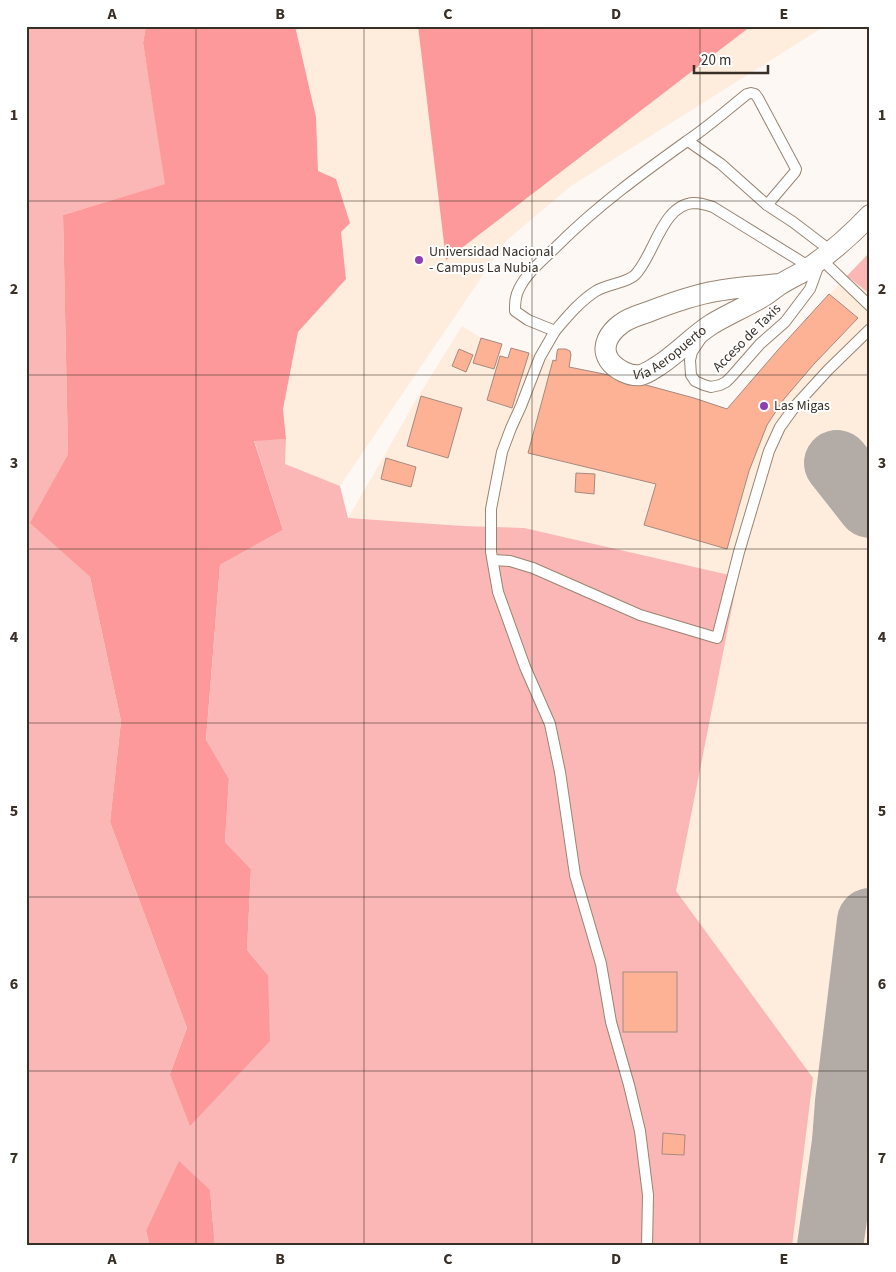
<svg xmlns="http://www.w3.org/2000/svg" width="896" height="1272" font-family="'Source Sans 3',sans-serif">
	<style>
		.built { fill: #feecdd }
		.green { fill: #fab7b6 }
		.forest { fill: #fd999a }
		.lines { fill: none; stroke-linecap: round; stroke-linejoin: round }
		.taxiway { stroke: #b2aba6; stroke-width: 66 }
		.building { fill: #fdb296; stroke: #a58a7f }
		.lane-casing { stroke: #998572; stroke-width: 12 }
		.street-casing { stroke: #998572; stroke-width: 22 }
		.lane { stroke: #fff; stroke-width: 10 }
		.street { stroke: #fff; stroke-width: 20 }
		.grid { fill: none; stroke: #382f27; stroke-width: 1; stroke-opacity: 0.55 }
		.poi-dot { fill: #8d40b1; stroke: #fff; stroke-width: 2 }
		.labels { text-anchor: middle; dominant-baseline: central; stroke-width: 4; stroke-linejoin: round; paint-order: stroke }
		.poi-label { font-size: 14px; fill: #382f27; stroke: #fff; text-anchor: start }
		.street-label { font-size: 14px; fill: #382f27; stroke: #fff }
		.neatline { fill: none; stroke: #382f27; stroke-width: 2 }
		.grid-label { font-size: 16px; text-anchor: middle; font-weight: bold; fill: #382f27 }
	</style>
	<rect width="100%" height="100%" fill="#fdf8f4"/>
	<!-- built -->
	<g class="built">
		<path d="M295,26H825L571,186L506,241L340,486L285,464L286,439L283,409L298,332L346,279L341,232L318,171L316,117Z"/>
		<path d="M870,252V1246H555L348,518L379,465L413,405L462,326L481,338L502,344L499,355L507,358L511,348L555,361L557,352L558,349H566L570,351L571,355L570,367L609,375L694,398L727,409L794,332Z"/>
	</g>
	<!-- green -->
	<g class="green">
		<path d="M26,26H146L143,43L166,184L63,215L68,454L31,523L90,577L121,721L110,822L187,1028L170,1074L268,975L247,950L251,869L225,842L229,779L206,741L220,565L283,530L254,440L286,439L285,464L340,486L348,518L462,526L524,528L738,577L676,891L813,1078L792,1246H215L210,1190L146,1231L150,1246H26Z"/>
		<path d="M870,252V294L847,276Z"/>
	</g>
	<!-- forest -->
	<g class="forest">
		<path d="M146,26H295L316,117L318,171L336,179L350,223L341,232L346,279L298,332L283,409L286,439L254,441L283,530L220,565L206,740L229,779L225,842L251,869L247,950L268,975L270,1041L190,1126L170,1074L187,1028L110,822L121,721L90,577L30,523L68,454L63,215L165,184L143,43Z"/>
		<path d="M418,26H751L446,260Z"/>
		<path d="M179,1161L210,1190L215,1246H150L146,1231Z"/>
	</g>
	<g class="lines">
		<!-- taxiway -->
		<g class="taxiway">
			<path d="M837,463L870,505"/>
			<path d="M870,921L848,1102L845,1142L851,1156L856,1161L865,1162H870"/>
			<path d="M830,1246L845,1142"/>
		</g>
	</g>
	<!-- building -->
	<g class="building">
		<path d="M829,294L858,318L814,364L784,399L767,425L749,471L727,549L644,525L656,484L528,453L553,360L556,361L557,352L558,349H566L570,351L571,355L569,367L609,375L694,398L727,409L777,351Z"/>
		<path d="M481,338L502,344L494,369L473,363Z"/>
		<path d="M511,348L529,353L512,408L487,400L500,356L508,358Z"/>
		<path d="M459,349L473,355L466,372L452,366Z"/>
		<path d="M421,396L462,408L448,458L407,446Z"/>
		<path d="M386,458L416,467L411,487L381,479Z"/>
		<path d="M576,473L595,474L594,494L575,492Z"/>
		<rect x="623" y="972" width="54" height="60"/>
		<path d="M663,1133L685,1135L684,1155L662,1154Z"/>
	</g>
	<g class="lines">
		<defs>
			<g id="lane">
				<path d="M688,141L721,164L767,205L793,222L831,251"/>
				<path d="M767,205L795,172L796,169L758,98L755,94L751,93L747,94C727,110 708,127 687,141C641,174 597,206 557,246C544,259 527,272 519,289C515,296 515,303 515,311L528,320L555,331C567,317 580,301 596,291C607,284 627,283 635,275C654,256 662,204 694,203C700,203 707,205 713,207L810,267"/>
				<path d="M555,331L540,357L521,406L511,428L502,452L491,509V552L498,592L525,667L550,724L560,772L575,875L601,964L611,1022L629,1085L640,1131L648,1195L647,1246"/>
				<path d="M700,340L692,352L690,360L691,375L695,381L704,385L711,387L720,385L726,382L732,376L760,344L785,322L810,289L821,259L870,306"/>
				<path d="M493,560L510,561L533,568L640,615L717,638L739,552L769,451L780,427L796,405L828,370L870,329"/>
			</g>
			<g id="street">
				<path id="s1" d="M781,284C760,286 738,287 717,291C693,295 671,303 648,312C639,315 628,318 621,324C610,332 600,346 609,360C615,369 630,377 641,375C648,373 653,369 658,366C677,354 693,336 712,324C727,315 743,308 759,299C767,295 773,289 781,284C790,278 801,274 810,267C832,252 852,234 870,215"/>
			</g>
		</defs>
		<!-- lane casing -->
		<use href="#lane" class="lane-casing"/>
		<!-- street casing -->
		<use href="#street" class="street-casing"/>
		<!-- lane -->
		<use href="#lane" class="lane"/>
		<!-- street -->
		<use href="#street" class="street"/>
	</g>
	<!-- grid -->
	<path class="grid" d="M196,26V1246M364,26V1246M532,26V1246M700,26V1246M26,201H870M26,375H870M26,549H870M26,723H870M26,897H870M26,1071H870"/>
	<!-- markers -->
	<g class="poi-dot">
		<circle cx="419" cy="260" r="5"/>
		<circle cx="764" cy="406" r="5"/>
	</g>
	<g class="labels">
		<!-- poi labels -->
		<g class="poi-label">
			<text x="429" y="252">Universidad Nacional<tspan x="429" dy="16">- Campus La Nubia</tspan></text>
			<text x="774" y="406">Las Migas</text>
		</g>
		<!-- street labels -->
		<g class="street-label">
			<text transform="translate(747 338) rotate(-45)">Acceso de Taxis</text>
			<text stroke="none"><textPath href="#s1" startOffset="281">Vía Aeropuerto</textPath></text>
		</g>
	</g>
	<!-- border -->
	<rect width="896" height="1272" fill="none" stroke="#ffffff" stroke-width="55"/>
	<!-- scale -->
	<path d="M694 65v8h74v-8" fill="none" stroke="#382f27" stroke-width="2.5"/>
	<text x="701" y="65" font-size="15" fill="#382f27" stroke="#ffffff" stroke-width="4" paint-order="stroke">20 m</text>
	<rect x="28" y="28" width="840" height="1216" class="neatline"/>
	<g class="grid-label">
		<text x="112" y="19">A</text>
		<text x="280" y="19">B</text>
		<text x="448" y="19">C</text>
		<text x="616" y="19">D</text>
		<text x="784" y="19">E</text>
		<text x="14" y="120">1</text>
		<text x="882" y="120">1</text>
		<text x="14" y="294">2</text>
		<text x="882" y="294">2</text>
		<text x="14" y="468">3</text>
		<text x="882" y="468">3</text>
		<text x="14" y="642">4</text>
		<text x="882" y="642">4</text>
		<text x="14" y="816">5</text>
		<text x="882" y="816">5</text>
		<text x="14" y="989">6</text>
		<text x="882" y="989">6</text>
		<text x="14" y="1163">7</text>
		<text x="882" y="1163">7</text>
		<text x="112" y="1264">A</text>
		<text x="280" y="1264">B</text>
		<text x="448" y="1264">C</text>
		<text x="616" y="1264">D</text>
		<text x="784" y="1264">E</text>
	</g>
</svg>
